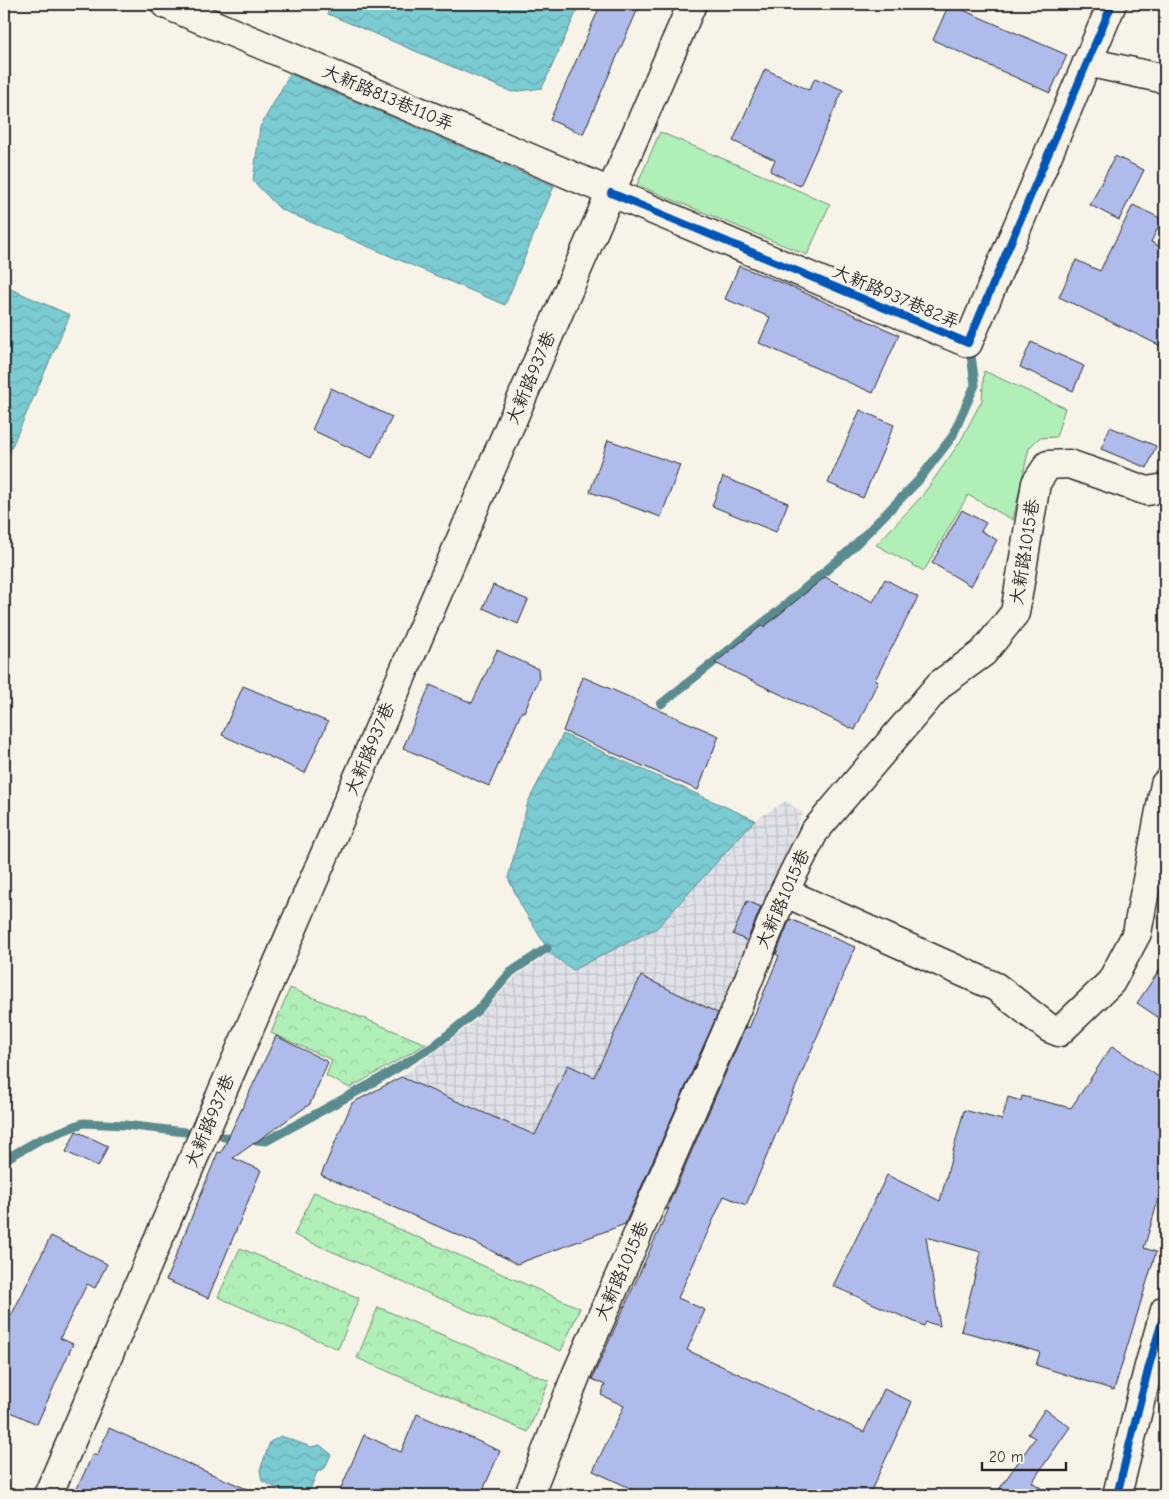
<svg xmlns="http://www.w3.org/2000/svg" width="1169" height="1499" font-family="'Comic Neue','LXGW WenKai TC',sans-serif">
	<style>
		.industrial { fill: url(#industrial-grid) }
		.green { fill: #b0efb7; stroke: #6e8d71 }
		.forest { fill: url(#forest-crowns); stroke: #6e8d71 }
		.water { fill: url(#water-waves); stroke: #5a8b8f }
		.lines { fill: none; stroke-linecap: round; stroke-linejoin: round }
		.stream { stroke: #5a8b8f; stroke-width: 9 }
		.building { fill: #afbbeb; stroke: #2b2b2b }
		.minor-casing { stroke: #2b2b2b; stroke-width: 31 }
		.minor { stroke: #f7f3e8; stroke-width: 28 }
		.cycleway-casing { stroke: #f7f3e8; stroke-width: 11 }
		.cycleway { stroke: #0057b8; stroke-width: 8 }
		.labels { text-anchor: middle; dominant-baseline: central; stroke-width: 5; stroke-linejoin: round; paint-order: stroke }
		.street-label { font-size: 18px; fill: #2b2b2b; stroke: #f7f3e8 }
	</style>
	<defs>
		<pattern id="industrial-grid" width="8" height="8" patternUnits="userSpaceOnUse" patternTransform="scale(1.25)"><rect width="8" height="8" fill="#e1e2e9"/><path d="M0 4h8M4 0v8" fill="none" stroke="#c1c2c8"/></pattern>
		<pattern id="forest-crowns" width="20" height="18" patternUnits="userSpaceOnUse" patternTransform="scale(1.25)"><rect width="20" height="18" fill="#b0efb7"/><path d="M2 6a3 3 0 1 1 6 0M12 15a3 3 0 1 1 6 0" fill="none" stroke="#98cd9e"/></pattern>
		<pattern id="water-waves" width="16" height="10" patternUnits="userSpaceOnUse" patternTransform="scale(1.25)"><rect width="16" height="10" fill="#7acbd2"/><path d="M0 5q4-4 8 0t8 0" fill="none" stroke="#6aaeb4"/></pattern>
	</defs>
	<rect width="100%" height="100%" fill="#f7f3e8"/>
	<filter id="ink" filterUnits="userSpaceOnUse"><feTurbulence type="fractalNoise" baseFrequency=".02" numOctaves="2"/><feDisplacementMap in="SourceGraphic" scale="10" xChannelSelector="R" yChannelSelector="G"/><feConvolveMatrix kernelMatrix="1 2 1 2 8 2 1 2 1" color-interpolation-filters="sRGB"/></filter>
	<g filter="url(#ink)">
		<!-- industrial -->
		<path class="industrial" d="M786,801L803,813L719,1013L641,977L594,1077L568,1065L535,1135L401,1077L475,1021L515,977L550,953L573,970L657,928L755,820Z"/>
		<!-- green -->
		<g class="green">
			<path d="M660,132L830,204L807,255L637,185Z"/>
			<path d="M984,371L1065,408L1056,437L1039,438L1029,448L1013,520L968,495L924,571L876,545L922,496L960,442L982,400Z"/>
		</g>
		<!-- forest -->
		<g class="forest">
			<path d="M290,988L426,1044L350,1088L326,1076L332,1060L271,1033Z"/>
			<path d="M314,1192L580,1308L561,1351L294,1235Z"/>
			<path d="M240,1248L359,1298L338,1349L218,1297Z"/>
			<path d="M378,1307L549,1381L528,1432L357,1358Z"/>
		</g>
		<!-- water -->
		<g class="water">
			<path d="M327,4H580L542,88L512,92L328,14Z"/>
			<path d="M290,74L554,186L505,305L280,209L253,181L260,127Z"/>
			<path d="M4,286L70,315L4,464Z"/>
			<path d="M563,734L755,820L657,928L573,970L550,953L522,907L508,878L528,802Z"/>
			<path d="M281,1436L311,1447L320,1445L331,1454L325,1468L317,1472L308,1495H291L262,1481L260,1470L270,1442Z"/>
		</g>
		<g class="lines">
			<!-- stream -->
			<g class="stream">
				<path d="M661,704L782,608L850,550L918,481L952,437L975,385L971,355"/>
				<path d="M223,1137L266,1141L369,1085L434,1046L477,1011L511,972L547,948"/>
				<path d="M4,1160L39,1140L83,1123L125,1125L185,1132"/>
			</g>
		</g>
		<!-- building -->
		<g class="building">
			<path d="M601,4H640L583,134L550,120Z"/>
			<path d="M949,4L1067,55L1050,93L933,40Z"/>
			<path d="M765,69L809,90L815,78L843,90L800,186L770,171L775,160L733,141Z"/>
			<path d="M1115,156L1144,170L1119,220L1090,205Z"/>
			<path d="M1133,205L1162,219L1151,242L1165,249V348L1059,297L1076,260L1100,271Z"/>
			<path d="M739,266L785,284L899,335L873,393L759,343L770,317L725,299Z"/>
			<path d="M1031,342L1084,366L1073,391L1020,367Z"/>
			<path d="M331,388L392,417L372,458L312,430Z"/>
			<path d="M860,410L894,425L863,498L828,483Z"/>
			<path d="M1110,427L1156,446L1147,468L1101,449Z"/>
			<path d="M608,440L680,465L661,517L590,492Z"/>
			<path d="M723,477L788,503L776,532L712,506Z"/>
			<path d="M962,510L986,523L981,531L997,540L971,586L932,563Z"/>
			<path d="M825,577L873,602L885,579L918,597L875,680L878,681L855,730L715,663L761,626L764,627Z"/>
			<path d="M493,585L528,600L518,624L483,608Z"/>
			<path d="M497,650L538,669L539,679L524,712L522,711L489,786L403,748L430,685L472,703Z"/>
			<path d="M583,677L719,736L698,790L563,731Z"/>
			<path d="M243,686L328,722L305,773L222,735Z"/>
			<path d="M747,901L761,907L747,941L733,934Z"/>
			<path d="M790,919L855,947L746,1205L724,1196L678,1298L705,1310L687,1350L864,1432L884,1389L912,1402L869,1495H854L838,1488L834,1495H645L593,1471L624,1406L601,1395L605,1385L592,1379L669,1208L666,1210L746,1026L749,1028L779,956L776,954Z"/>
			<path d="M1165,962V1022L1137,1003Z"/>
			<path d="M641,976L718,1013L625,1224L517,1264L478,1244L321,1175L352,1103L401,1077L535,1135L568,1065L594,1077Z"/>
			<path d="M276,1036L328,1062L310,1104L233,1158L261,1170L208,1298L166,1280L218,1152L221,1153Z"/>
			<path d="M1112,1046L1165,1081V1177L1144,1248L1156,1252L1114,1390L1036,1365L1040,1352L961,1331L981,1252L926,1237L940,1326L926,1322L924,1326L833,1286L887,1175L940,1201L964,1110L1002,1120L1008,1097L1021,1101L1022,1096L1071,1108Z"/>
			<path d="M76,1131L108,1146L98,1167L66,1152Z"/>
			<path d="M51,1236L107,1264L95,1288L87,1284L60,1338L73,1344L37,1424L4,1409V1313L11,1316Z"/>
			<path d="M1045,1409L1070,1427L1032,1482L1051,1495H995L1035,1438L1028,1434Z"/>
			<path d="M417,1414L500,1451L481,1495H338L364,1435L401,1452Z"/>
			<path d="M109,1428L193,1466L261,1495H74L93,1454L97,1456Z"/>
		</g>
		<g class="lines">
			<defs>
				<g id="minor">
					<path d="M165,4L968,343L1112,4"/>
					<path d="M1087,62L1165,79"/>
					<path d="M784,892L996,987L1049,1028L1059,1032L1111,982L1137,933L1165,784"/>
					<path d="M48,1495L692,4"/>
					<path d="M529,1495L577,1373L739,1003L784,892L814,832L940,684L983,653L1015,613L1036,483L1048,465L1069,464L1147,491L1165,488"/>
					<path d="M1117,1495L1149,1366L1165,1310"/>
				</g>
			</defs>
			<!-- minor casing -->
			<use href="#minor" class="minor-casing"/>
			<!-- minor -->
			<use href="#minor" class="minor"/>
			<defs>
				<g id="cycleway">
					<path d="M611,193L968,343L1112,4"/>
					<path d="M1117,1495L1149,1366L1165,1310"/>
				</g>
			</defs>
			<!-- cycleway casing -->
			<use href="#cycleway" class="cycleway-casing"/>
			<!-- cycleway -->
			<use href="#cycleway" class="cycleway"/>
		</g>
	</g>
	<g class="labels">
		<!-- street labels -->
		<g class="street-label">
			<text transform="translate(388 98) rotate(23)">大新路813巷110弄</text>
			<text transform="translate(896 297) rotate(23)">大新路937巷82弄</text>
			<text transform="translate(531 378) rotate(-67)">大新路937巷</text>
			<text transform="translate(1025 552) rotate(-81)">大新路1015巷</text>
			<text transform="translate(370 749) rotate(-67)">大新路937巷</text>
			<text transform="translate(783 899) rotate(-66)">大新路1015巷</text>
			<text transform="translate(210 1121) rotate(-67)">大新路937巷</text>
			<text transform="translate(622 1271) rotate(-66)">大新路1015巷</text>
		</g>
	</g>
	<!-- margin -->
	<rect width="1169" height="1499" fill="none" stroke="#f7f3e8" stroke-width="20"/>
	<rect x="10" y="10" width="1149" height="1479" fill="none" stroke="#2b2b2b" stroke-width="2" filter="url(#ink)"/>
	<!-- scale -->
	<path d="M982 1462v8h84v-8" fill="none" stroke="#2b2b2b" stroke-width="2.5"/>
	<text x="989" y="1462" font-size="15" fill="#2b2b2b" stroke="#f7f3e8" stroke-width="4" paint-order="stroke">20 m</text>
</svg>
